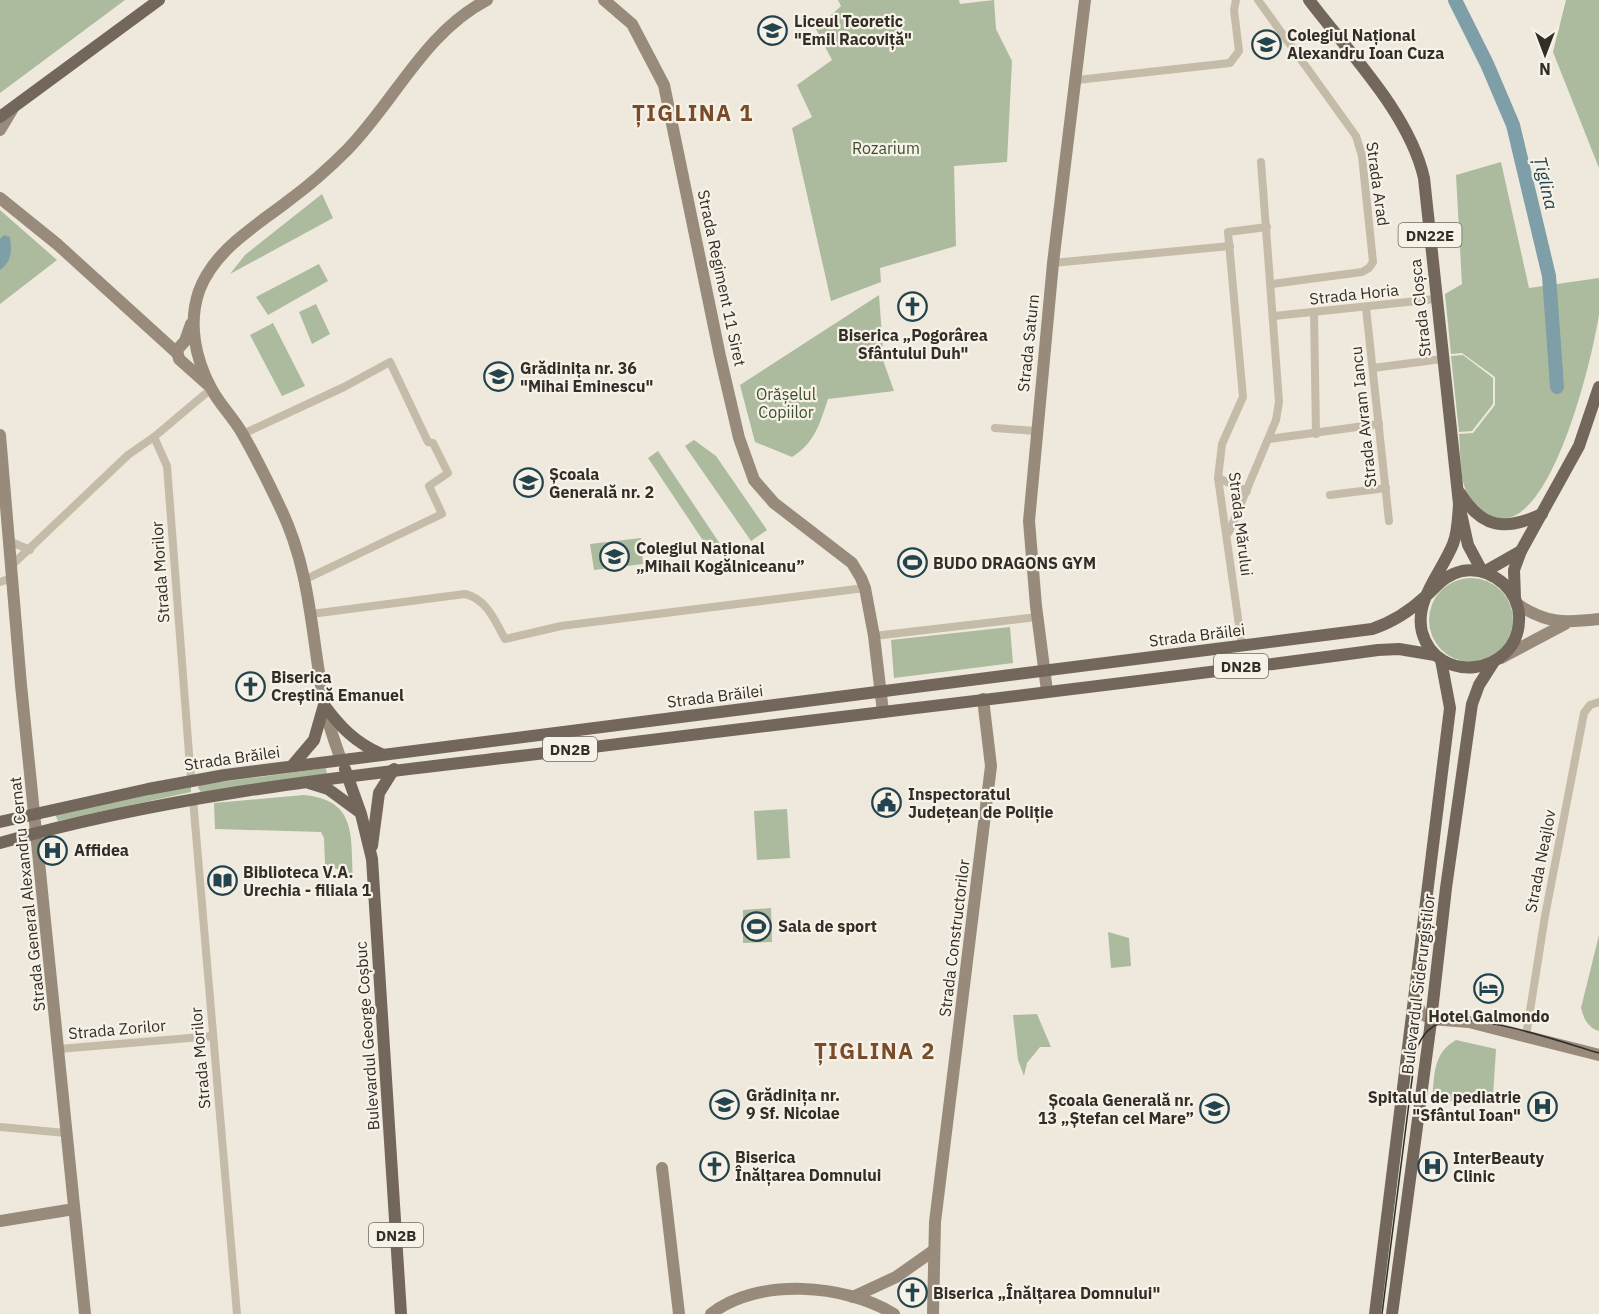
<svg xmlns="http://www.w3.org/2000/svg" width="1599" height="1314" font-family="'IBM Plex Sans',sans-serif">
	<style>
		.green { fill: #acbb9d }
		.water { fill: #7e9ea8 }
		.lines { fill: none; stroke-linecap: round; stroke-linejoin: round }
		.river { stroke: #7e9ea8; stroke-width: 14 }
		.street { stroke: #c5bba9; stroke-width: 8 }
		.secondary { stroke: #988b7b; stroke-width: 12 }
		.primary { stroke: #73675b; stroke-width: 12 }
		.tram { stroke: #332d28; stroke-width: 1.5 }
		.labels { text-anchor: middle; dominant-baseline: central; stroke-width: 4.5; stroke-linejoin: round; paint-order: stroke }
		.shield { fill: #f7f2e7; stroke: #6e6861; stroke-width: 1.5 }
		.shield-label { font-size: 15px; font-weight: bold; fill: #332d28 }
		.poi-label { font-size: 16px; font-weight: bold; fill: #332d28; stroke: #f7f2e7; text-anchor: start }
		.park-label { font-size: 16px; fill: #3d4e2f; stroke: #f7f2e7 }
		.street-label { font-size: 16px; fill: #332d28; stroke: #f7f2e7 }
		.water-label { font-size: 18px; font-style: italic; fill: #23444f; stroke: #f7f2e7 }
		.district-label { font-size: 22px; font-weight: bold; letter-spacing: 1.5px; fill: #784c2b; stroke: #f7f2e7 }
	</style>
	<rect width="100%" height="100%" fill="#eee9dc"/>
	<!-- green -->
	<g class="green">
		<path d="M0,0H125L0,93Z"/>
		<path d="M838,0H959L960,4L994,0L996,29L1012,61L1007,162L954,166L956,246L880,268L881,282L831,301L792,128L812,117L797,85L832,60L816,29L841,6Z"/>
		<path d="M1566,0H1599V168L1553,52Z"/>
		<path d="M1501,162L1529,288L1599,278C1599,290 1599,302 1599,314C1594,352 1550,542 1492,516C1456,499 1462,469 1459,434L1473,433L1495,405V377L1462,353L1451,354L1445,294L1462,284L1456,175Z"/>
		<path d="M322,194L333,218L230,274L245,255Z"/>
		<path d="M0,210L57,260L0,304Z"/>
		<path d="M319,264L328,281L268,315L256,297Z"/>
		<path d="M879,295L884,363L894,391L828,399C820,423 815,443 792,457L755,442L740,385Z"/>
		<path d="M316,304L330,334L312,344L299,312Z"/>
		<path d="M273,323L305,386L282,396L250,335Z"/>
		<path d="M1463,355L1493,378V404L1472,431L1459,432L1451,356Z"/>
		<path d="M694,440L716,456L767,530L751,541L685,446Z"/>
		<path d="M658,451L724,550L714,557L648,458Z"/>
		<path d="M641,538L643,564L594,570L590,544Z"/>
		<circle cx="1471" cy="620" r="42"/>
		<path d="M1010,627L1013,663L894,678L891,640Z"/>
		<path d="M326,768L327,774L201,792L198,788L199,785Z"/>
		<path d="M191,785V792L58,821L55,814Z"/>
		<path d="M304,795C356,800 351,834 353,876L325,864L324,838L321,832L215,829L214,803Z"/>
		<path d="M787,809L790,858L757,860L754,811Z"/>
		<path d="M771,908L772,942L743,943V910Z"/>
		<path d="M1108,932L1129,938L1131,966L1111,968Z"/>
		<path d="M1599,935V1031C1588,1028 1584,1019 1581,1008Z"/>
		<path d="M1037,1014L1051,1047H1040L1027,1063L1024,1076L1018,1060L1013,1015Z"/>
		<path d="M1456,1040L1496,1049L1493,1096L1485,1103L1432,1100C1435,1075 1432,1054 1456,1040Z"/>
	</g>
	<!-- water -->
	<path class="water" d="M4,235L10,237C12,251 12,261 0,270V239Z"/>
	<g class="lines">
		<!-- river -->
		<path class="river" d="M1455,0L1487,64L1513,125L1549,276L1557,387"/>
		<!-- street -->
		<g class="street">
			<path d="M1258,0L1356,136L1362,156L1373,262L1369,268L1362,272L1272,284"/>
			<path d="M1077,80L1230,63L1239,51L1234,10L1236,0"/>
			<path d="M1053,263L1230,246"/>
			<path d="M1366,308L1389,521"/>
			<path d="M1314,313L1316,434"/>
			<path d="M1274,316L1436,299"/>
			<path d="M1373,368L1442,359"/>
			<path d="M995,428L1035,431"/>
			<path d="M243,434L344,387L390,362L428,442L433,443L448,473L429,486L442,514L306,579"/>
			<path d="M154,437L167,466L191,780"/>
			<path d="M1269,439L1379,424"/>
			<path d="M1218,478L1247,491"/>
			<path d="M1330,495L1386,488"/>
			<path d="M1229,532L1276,420L1279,402L1261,162"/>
			<path d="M9,541L30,550"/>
			<path d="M11,566L128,455L154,437L211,389"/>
			<path d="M0,582L12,578"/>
			<path d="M311,614L465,594C487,599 495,621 505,639L561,626L865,588"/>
			<path d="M874,636L1037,617"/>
			<path d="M1242,646L1218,478L1222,444L1243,397L1228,232L1267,227"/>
			<path d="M193,799L237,1314"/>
			<path d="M1526,1036L1545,916L1584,713L1590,705L1599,702"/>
			<path d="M59,1049L213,1036"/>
			<path d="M0,1127L66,1133"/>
		</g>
		<!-- secondary -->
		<g class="secondary">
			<path d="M604,0L632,24L664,85L720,356L739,438L754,480L774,503L852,563L861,578L865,588L874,636L883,712"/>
			<path d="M0,130L12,110"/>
			<path d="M0,198L57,244L177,353"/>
			<path d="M191,324L185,341L177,350L179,359L207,384"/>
			<path d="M0,435L21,685L85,1314"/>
			<path d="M1517,604C1547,624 1565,623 1599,619"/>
			<path d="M1501,658L1565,624"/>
			<path d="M1047,691L1036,606L1029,521L1053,263L1085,0"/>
			<path d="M341,760C335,742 327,722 324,703C311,634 311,571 280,507C268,482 256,457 242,433C233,417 219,404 211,388C195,358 188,323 199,291C215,248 258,225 292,198C311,184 330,167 347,150C395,101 424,33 487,0"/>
			<path d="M1415,999L1421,1013L1431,1019L1469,1022L1599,1055"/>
			<path d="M662,1168L679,1314"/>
			<path d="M0,1221L74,1209"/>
			<path d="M853,1297L896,1277L933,1251"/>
			<path d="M711,1314C758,1277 845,1284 894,1314"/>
			<path d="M933,1314L935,1222L991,766L983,699"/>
		</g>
		<!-- primary -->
		<g class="primary">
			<path d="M1309,0C1349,53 1409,113 1424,178L1459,504L1468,545L1482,571"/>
			<path d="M0,117L159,0"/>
			<path d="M1460,493C1482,529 1506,531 1542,514"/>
			<path d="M1484,572L1521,551"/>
			<path d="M1515,598L1514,570L1521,551L1579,446L1599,387"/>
			<path d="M324,705C341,728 355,742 381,754"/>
			<path d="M292,766L314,740L324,705"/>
			<path d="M345,769L361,814L372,859L401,1314"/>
			<path d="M309,783L328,789L358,811"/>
			<path d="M0,822L148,789L225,775L1372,629C1393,622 1410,611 1426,596C1438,585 1445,575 1462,571C1478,568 1493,574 1504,584C1514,594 1520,607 1519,621C1517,675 1437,686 1422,632C1414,600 1442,572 1453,544C1458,532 1458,517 1459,504"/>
			<path d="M0,843C178,792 361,775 545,753C822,718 1101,688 1378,650L1399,649L1435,655"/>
			<path d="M372,846L379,793L394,769"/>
			<path d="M1375,1314L1450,708L1441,660"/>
			<path d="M1392,1314L1430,1029L1446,888L1472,704L1479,685L1493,663"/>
		</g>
		<!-- tram -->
		<path class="tram" d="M1382,1314L1415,1056C1418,1043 1424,1030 1438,1024C1470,1009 1564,1043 1599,1053"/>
	</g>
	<!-- icons -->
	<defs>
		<symbol id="university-ring" viewBox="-11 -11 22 22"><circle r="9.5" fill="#f7f2e7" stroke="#23444f" stroke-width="1.5"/><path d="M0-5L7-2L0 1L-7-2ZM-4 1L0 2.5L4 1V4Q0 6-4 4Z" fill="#23444f"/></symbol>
		<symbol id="school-ring" viewBox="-11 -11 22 22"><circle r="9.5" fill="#f7f2e7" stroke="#23444f" stroke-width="1.5"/><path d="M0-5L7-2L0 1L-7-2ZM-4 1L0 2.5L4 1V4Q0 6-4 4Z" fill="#23444f"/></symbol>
		<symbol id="church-ring" viewBox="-11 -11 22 22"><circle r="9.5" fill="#f7f2e7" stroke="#23444f" stroke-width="1.5"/><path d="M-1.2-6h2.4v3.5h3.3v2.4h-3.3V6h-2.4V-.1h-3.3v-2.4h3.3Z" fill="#23444f"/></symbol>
		<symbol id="stadium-ring" viewBox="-11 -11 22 22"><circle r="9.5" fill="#f7f2e7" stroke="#23444f" stroke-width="1.5"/><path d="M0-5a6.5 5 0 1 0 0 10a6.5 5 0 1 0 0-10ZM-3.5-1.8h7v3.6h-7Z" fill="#23444f"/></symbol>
		<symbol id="civic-ring" viewBox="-11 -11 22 22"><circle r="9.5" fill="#f7f2e7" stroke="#23444f" stroke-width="1.5"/><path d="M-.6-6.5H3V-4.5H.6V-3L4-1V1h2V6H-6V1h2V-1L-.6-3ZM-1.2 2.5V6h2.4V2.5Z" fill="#23444f"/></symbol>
		<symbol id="hospital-ring" viewBox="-11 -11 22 22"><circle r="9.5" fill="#f7f2e7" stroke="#23444f" stroke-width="1.5"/><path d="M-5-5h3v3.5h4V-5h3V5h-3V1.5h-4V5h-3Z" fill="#23444f"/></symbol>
		<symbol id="library-ring" viewBox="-11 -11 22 22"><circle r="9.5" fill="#f7f2e7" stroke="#23444f" stroke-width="1.5"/><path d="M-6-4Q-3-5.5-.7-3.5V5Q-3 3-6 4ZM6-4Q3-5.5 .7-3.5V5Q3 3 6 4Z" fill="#23444f"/></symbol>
		<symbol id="hotel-ring" viewBox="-11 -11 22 22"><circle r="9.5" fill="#f7f2e7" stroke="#23444f" stroke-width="1.5"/><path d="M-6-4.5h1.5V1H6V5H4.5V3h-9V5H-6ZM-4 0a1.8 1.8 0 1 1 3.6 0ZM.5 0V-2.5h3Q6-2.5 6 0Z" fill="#23444f"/></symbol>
	</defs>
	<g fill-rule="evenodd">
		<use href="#university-ring" x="756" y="14" width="33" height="33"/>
		<use href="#school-ring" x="1250" y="28" width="33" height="33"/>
		<use href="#church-ring" x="896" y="290" width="33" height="33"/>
		<use href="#school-ring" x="482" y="360" width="33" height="33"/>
		<use href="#school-ring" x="512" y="466" width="33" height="33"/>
		<use href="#university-ring" x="598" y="540" width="33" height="33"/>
		<use href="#stadium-ring" x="896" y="546" width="33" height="33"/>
		<use href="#church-ring" x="234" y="670" width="33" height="33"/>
		<use href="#civic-ring" x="870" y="786" width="33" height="33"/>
		<use href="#hospital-ring" x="36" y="834" width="33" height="33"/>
		<use href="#library-ring" x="206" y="864" width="33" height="33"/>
		<use href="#stadium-ring" x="740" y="910" width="33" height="33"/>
		<use href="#hotel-ring" x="1472" y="972" width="33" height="33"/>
		<use href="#school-ring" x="708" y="1088" width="33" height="33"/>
		<use href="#hospital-ring" x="1526" y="1090" width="33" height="33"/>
		<use href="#school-ring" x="1198" y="1092" width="33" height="33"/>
		<use href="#church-ring" x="698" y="1150" width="33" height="33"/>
		<use href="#hospital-ring" x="1416" y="1150" width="33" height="33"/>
		<use href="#church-ring" x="896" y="1276" width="33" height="33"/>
	</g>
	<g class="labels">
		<!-- shield labels -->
		<g class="shield">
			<rect x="1398.5" y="223" width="63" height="24" rx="4.5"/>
			<rect x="1214" y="654" width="54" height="24" rx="4.5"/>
			<rect x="543" y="737" width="54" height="24" rx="4.5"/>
			<rect x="369" y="1223" width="54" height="24" rx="4.5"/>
		</g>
		<g class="shield-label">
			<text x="1430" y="235">DN22E</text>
			<text x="1241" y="666">DN2B</text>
			<text x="570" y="749">DN2B</text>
			<text x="396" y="1235">DN2B</text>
		</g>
		<!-- poi labels -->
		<g class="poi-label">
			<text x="794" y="21">Liceul Teoretic<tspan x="794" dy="18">"Emil Racoviță"</tspan></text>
			<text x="1287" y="35">Colegiul Național<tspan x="1287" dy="18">Alexandru Ioan Cuza</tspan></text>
			<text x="913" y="335" text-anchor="middle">Biserica „Pogorârea<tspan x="913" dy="18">Sfântului Duh"</tspan></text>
			<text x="520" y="368">Grădinița nr. 36<tspan x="520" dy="18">"Mihai Eminescu"</tspan></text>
			<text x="549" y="474">Școala<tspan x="549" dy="18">Generală nr. 2</tspan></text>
			<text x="636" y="548">Colegiul Național<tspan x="636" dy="18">„Mihail Kogălniceanu”</tspan></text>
			<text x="933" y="563">BUDO DRAGONS GYM</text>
			<text x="271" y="677">Biserica<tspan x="271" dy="18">Creștină Emanuel</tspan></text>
			<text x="908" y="794">Inspectoratul<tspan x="908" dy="18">Județean de Poliție</tspan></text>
			<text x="74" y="850">Affidea</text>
			<text x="243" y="872">Biblioteca V.A.<tspan x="243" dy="18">Urechia - filiala 1</tspan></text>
			<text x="778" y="926">Sala de sport</text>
			<text x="1489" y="1016" text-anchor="middle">Hotel Galmondo</text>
			<text x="746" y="1095">Grădinița nr.<tspan x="746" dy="18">9 Sf. Nicolae</tspan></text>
			<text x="1521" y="1097" text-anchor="end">Spitalul de pediatrie<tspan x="1521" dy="18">"Sfântul Ioan"</tspan></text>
			<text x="1194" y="1100" text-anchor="end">Școala Generală nr.<tspan x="1194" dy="18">13 „Ștefan cel Mare”</tspan></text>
			<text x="735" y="1157">Biserica<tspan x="735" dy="18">Înălțarea Domnului</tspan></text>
			<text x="1453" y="1158">InterBeauty<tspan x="1453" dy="18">Clinic</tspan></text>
			<text x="933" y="1293">Biserica „Înălțarea Domnului"</text>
		</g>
		<!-- park labels -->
		<g class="park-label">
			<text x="886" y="148">Rozarium</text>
			<text x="786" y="394">Orășelul<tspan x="786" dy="18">Copiilor</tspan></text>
		</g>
		<!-- street labels -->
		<g class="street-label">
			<text transform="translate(1378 184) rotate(82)">Strada Arad</text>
			<text transform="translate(722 278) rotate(78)">Strada Regiment 11 Siret</text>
			<text transform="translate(1354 294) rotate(-6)">Strada Horia</text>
			<text transform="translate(1420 308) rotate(-96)">Strada Cloșca</text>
			<text transform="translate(1028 343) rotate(-84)">Strada Saturn</text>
			<text transform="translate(1363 417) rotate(-96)">Strada Avram Iancu</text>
			<text transform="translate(1241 524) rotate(83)">Strada Mărului</text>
			<text transform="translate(160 572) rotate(-94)">Strada Morilor</text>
			<text transform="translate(1197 635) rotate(-7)">Strada Brăilei</text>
			<text transform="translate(715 696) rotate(-7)">Strada Brăilei</text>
			<text transform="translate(232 758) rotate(-8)">Strada Brăilei</text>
			<text transform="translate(1540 861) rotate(-79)">Strada Neajlov</text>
			<text transform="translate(27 894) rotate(-96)">Strada General Alexandru Cernat</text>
			<text transform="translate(954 938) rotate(-83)">Strada Constructorilor</text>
			<text transform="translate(1418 984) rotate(-83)">Bulevardul Siderurgiștilor</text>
			<text transform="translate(117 1029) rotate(-5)">Strada Zorilor</text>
			<text transform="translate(367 1036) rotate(-94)">Bulevardul George Coșbuc</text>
			<text transform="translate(200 1058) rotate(-95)">Strada Morilor</text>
		</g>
		<!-- water labels -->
		<g class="water-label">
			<text transform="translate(1546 183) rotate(77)">Țiglina</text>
		</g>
		<!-- district labels -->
		<g class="district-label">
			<text x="693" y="112">ȚIGLINA 1</text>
			<text x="875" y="1050">ȚIGLINA 2</text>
		</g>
	</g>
	<!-- north arrow -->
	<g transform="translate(1545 54) rotate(180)" stroke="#f7f2e7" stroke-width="4.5" paint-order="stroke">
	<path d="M0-4.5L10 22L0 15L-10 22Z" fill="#332d28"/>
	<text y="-9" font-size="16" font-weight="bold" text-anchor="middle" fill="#332d28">N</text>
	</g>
</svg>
